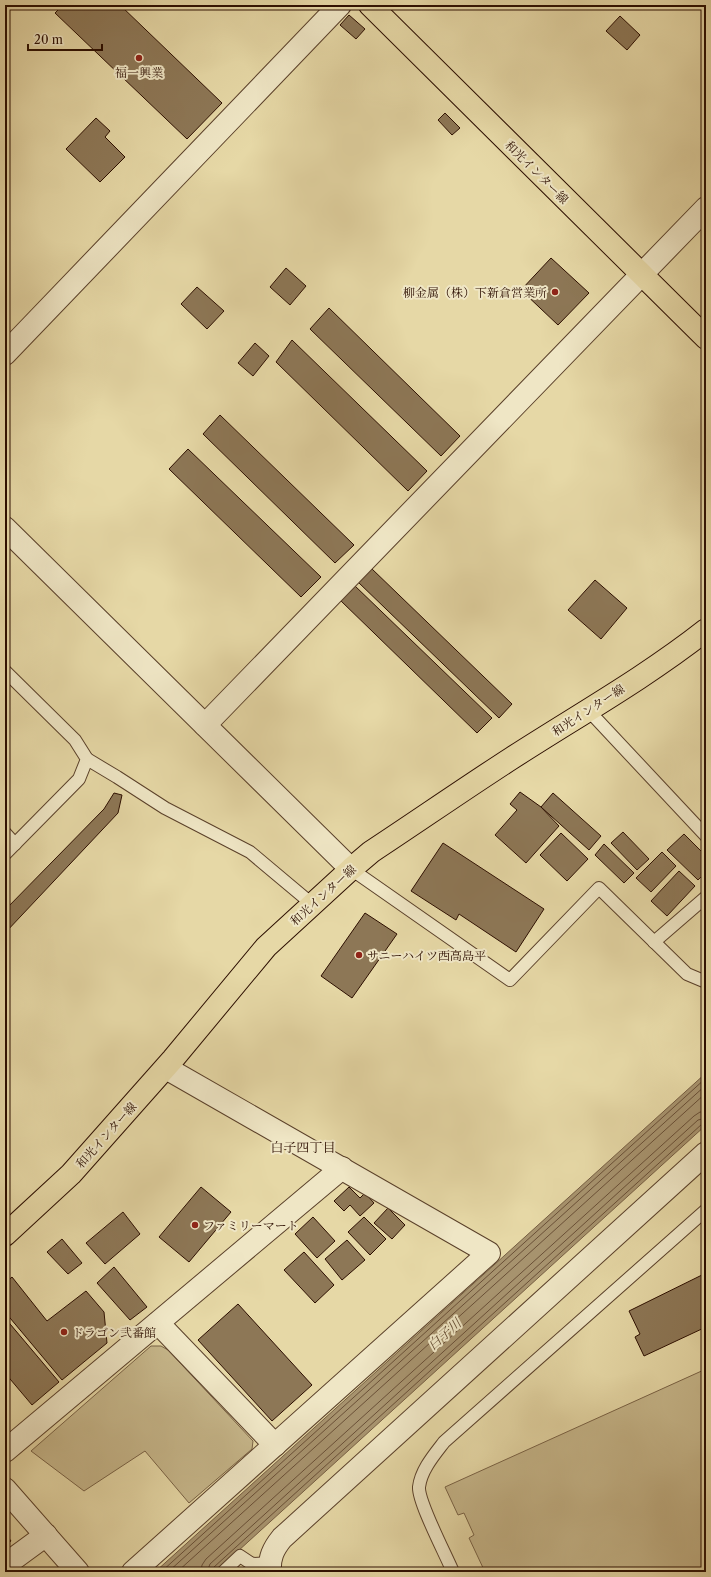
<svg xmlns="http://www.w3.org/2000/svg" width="711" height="1577" font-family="'Libre Caslon Text','Noto Serif JP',serif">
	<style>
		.green { fill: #c6b68a; stroke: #796245 }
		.water { fill: #a7936e; stroke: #765e42 }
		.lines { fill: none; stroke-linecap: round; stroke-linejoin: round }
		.shore { stroke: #6a5037; stroke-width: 1 }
		.building { fill: #8d7756; stroke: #2c0e00 }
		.service-casing { stroke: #5a402a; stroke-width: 14 }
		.minor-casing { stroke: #5a402a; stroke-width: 24 }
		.primary-casing { stroke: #2c0e00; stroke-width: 24 }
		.service { stroke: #efe6c5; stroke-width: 12 }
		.minor { stroke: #efe6c5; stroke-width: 22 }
		.primary { stroke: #e6d8a6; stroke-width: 22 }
		.poi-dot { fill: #8f2418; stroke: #efe6c5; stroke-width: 1.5 }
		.labels { text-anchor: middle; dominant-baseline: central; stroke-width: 4; stroke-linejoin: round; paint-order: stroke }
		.poi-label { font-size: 12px; fill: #2c0e00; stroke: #efe6c5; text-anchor: start }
		.street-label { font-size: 12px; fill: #2c0e00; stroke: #efe6c5 }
		.neighbourhood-label { font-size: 13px; fill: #2c0e00; stroke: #efe6c5 }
		.water-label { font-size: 13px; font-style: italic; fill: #634a31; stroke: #efe6c5 }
	</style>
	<rect width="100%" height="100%" fill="#e6d8a6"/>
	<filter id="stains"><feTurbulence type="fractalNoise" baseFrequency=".005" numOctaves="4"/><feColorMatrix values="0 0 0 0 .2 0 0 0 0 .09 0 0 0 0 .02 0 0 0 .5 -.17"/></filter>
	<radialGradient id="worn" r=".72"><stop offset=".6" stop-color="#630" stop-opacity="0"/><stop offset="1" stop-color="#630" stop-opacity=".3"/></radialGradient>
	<!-- green -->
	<g class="green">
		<path d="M151,1346H161L168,1350L253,1441L252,1449L189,1503L145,1451L84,1491L31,1451Z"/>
		<path d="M706,1369V1572H485L469,1538L474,1535L464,1513L458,1515L445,1487Z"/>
	</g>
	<!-- water -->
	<path class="water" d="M706,1073V1125L215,1572H155Z"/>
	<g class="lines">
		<!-- shore -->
		<g class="shore">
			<path d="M161,1572L706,1078"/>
			<path d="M168,1572L706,1085"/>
			<path d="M177,1572L706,1093"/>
			<path d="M201,1572L202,1565L206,1559L694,1116L700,1112H706"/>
			<path d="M207,1572L210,1564L698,1120L706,1118"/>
			<path d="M212,1572L214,1567L702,1124L706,1123"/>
		</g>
	</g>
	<!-- building -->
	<g class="building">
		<path d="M63,5H120L222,103L187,139L55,13Z"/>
		<path d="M349,15L365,29L356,39L340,25Z"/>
		<path d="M620,16L640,35L627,50L606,31Z"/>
		<path d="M445,113L460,128L452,135L438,120Z"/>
		<path d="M96,118L110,131L105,137L125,157L100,182L66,149Z"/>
		<path d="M551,258L589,293L558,325L521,290Z"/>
		<path d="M286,268L306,286L290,305L270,287Z"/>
		<path d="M197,287L224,311L207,329L181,304Z"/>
		<path d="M329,308L460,436L441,456L310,329Z"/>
		<path d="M292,340L427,471L408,491L276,362Z"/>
		<path d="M255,343L269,356L253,376L238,363Z"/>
		<path d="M220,415L354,545L335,563L203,434Z"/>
		<path d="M188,449L321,577L301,597L169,469Z"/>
		<path d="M371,568L512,704L499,718L358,582Z"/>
		<path d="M595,580L627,608L601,639L568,610Z"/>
		<path d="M354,585L492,718L477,733L340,600Z"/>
		<path d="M520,792L541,807L559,826L526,863L495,835L517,810L510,804Z"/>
		<path d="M114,793L122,795L118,813L5,933V910L104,809Z"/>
		<path d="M553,793L601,836L589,850L541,807Z"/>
		<path d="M623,832L649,859L637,870L611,843Z"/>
		<path d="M561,833L588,859L567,881L540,855Z"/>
		<path d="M684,834L706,856V872L698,880L667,850Z"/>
		<path d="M443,843L544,909L516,952L459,914L456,920L411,891Z"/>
		<path d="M604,844L634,873L624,883L595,855Z"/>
		<path d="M662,852L676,866L651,892L636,878Z"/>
		<path d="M679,871L695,886L667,916L651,901Z"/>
		<path d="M365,913L397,934L352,998L321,976Z"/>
		<path d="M201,1187L231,1212L189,1262L159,1237Z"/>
		<path d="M349,1187L360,1198L365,1193L374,1203L360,1216L350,1205L344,1211L334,1201Z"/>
		<path d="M388,1208L405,1225L392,1239L374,1223Z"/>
		<path d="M123,1212L140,1234L105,1264L86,1243Z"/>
		<path d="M313,1217L335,1241L317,1258L295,1234Z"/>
		<path d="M364,1217L386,1239L370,1255L348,1232Z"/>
		<path d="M62,1239L82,1263L68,1274L47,1252Z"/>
		<path d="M347,1240L365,1260L342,1280L325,1259Z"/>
		<path d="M304,1252L334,1285L315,1303L284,1270Z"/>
		<path d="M114,1267L147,1307L130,1320L97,1283Z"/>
		<path d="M706,1273V1327L644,1356L635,1337L640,1334L629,1311Z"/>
		<path d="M12,1277L47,1321L86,1291L104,1312L107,1343L62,1380L5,1312V1283Z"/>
		<path d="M238,1304L312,1385L272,1421L198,1340Z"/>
		<path d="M5,1318L59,1382L32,1405L5,1373Z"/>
		<path d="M5,1533L11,1541L5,1545Z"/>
	</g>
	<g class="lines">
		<defs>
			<g id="service">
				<path d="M5,671L75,740L87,759L79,779L5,854"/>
				<path d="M589,711L706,836"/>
				<path d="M87,759L117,777L165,808L250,852L312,904"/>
				<path d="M5,833L15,844"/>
				<path d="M351,869L510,980L599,888L687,974L706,982"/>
				<path d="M654,942L706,897"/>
				<path d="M223,1572L240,1556L252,1564L270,1563"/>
				<path d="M453,1572C446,1555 418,1502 419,1487C421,1470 434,1455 444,1442L706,1210"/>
			</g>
			<g id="minor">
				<path d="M5,354L340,5"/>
				<path d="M5,528L351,869"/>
				<path d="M205,725L706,208"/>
				<path d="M158,1323L275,1445"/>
				<path d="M5,1451L342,1168"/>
				<path d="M5,1489L78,1572"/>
				<path d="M5,1565L46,1535"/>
				<path d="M133,1572L489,1253L166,1068"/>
				<path d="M270,1572C269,1558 273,1549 282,1538L706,1153"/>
			</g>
			<g id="primary">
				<path d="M370,5L706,338"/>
				<path d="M5,1235L71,1174L173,1059L266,947L351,869L371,852C418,821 464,789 512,758C577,716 645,678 706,630"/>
			</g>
		</defs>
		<!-- service casing -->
		<use href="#service" class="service-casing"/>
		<!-- minor casing -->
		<use href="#minor" class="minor-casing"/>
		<!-- primary casing -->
		<use href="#primary" class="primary-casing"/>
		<!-- service -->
		<use href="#service" class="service"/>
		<!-- minor -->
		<use href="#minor" class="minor"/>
		<!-- primary -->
		<use href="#primary" class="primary"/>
	</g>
	<!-- markers -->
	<g class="poi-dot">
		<circle cx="139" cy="58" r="4"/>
		<circle cx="555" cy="292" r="4"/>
		<circle cx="359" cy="955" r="4"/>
		<circle cx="195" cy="1225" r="4"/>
		<circle cx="64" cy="1332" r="4"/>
	</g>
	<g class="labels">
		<!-- poi labels -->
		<g class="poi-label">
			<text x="139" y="72" text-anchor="middle">福一興業</text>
			<text x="547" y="292" text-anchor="end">柳金属（株）下新倉営業所</text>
			<text x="367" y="955">サニーハイツ西高島平</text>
			<text x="203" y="1225">ファミリーマート</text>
			<text x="72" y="1332">ドラゴン弐番館</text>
		</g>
		<!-- street labels -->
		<g class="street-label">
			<text transform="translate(537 172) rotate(45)">和光インター線</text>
			<text transform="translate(588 710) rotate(-33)">和光インター線</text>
			<text transform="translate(323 895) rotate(-42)">和光インター線</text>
			<text transform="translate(106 1135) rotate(-48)">和光インター線</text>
		</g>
		<!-- neighbourhood labels -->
		<g class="neighbourhood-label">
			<text x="303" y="1147">白子四丁目</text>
		</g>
		<!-- water labels -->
		<g class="water-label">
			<text transform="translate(444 1334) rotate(-42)">白子川</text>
		</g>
	</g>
	<!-- margin -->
	<rect width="711" height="1577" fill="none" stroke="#e6d8a6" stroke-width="20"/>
	<rect x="6" y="6" width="699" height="1565" fill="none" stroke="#2c0e00" stroke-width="2"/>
	<rect x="10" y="10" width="691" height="1557" fill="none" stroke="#2c0e00"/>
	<!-- scale -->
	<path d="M28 44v6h74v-6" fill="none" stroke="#2c0e00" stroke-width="2"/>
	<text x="34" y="44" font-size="12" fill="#2c0e00" stroke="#efe6c5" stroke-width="3" paint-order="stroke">20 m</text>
	<rect width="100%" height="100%" filter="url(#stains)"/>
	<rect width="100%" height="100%" fill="url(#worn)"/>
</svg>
